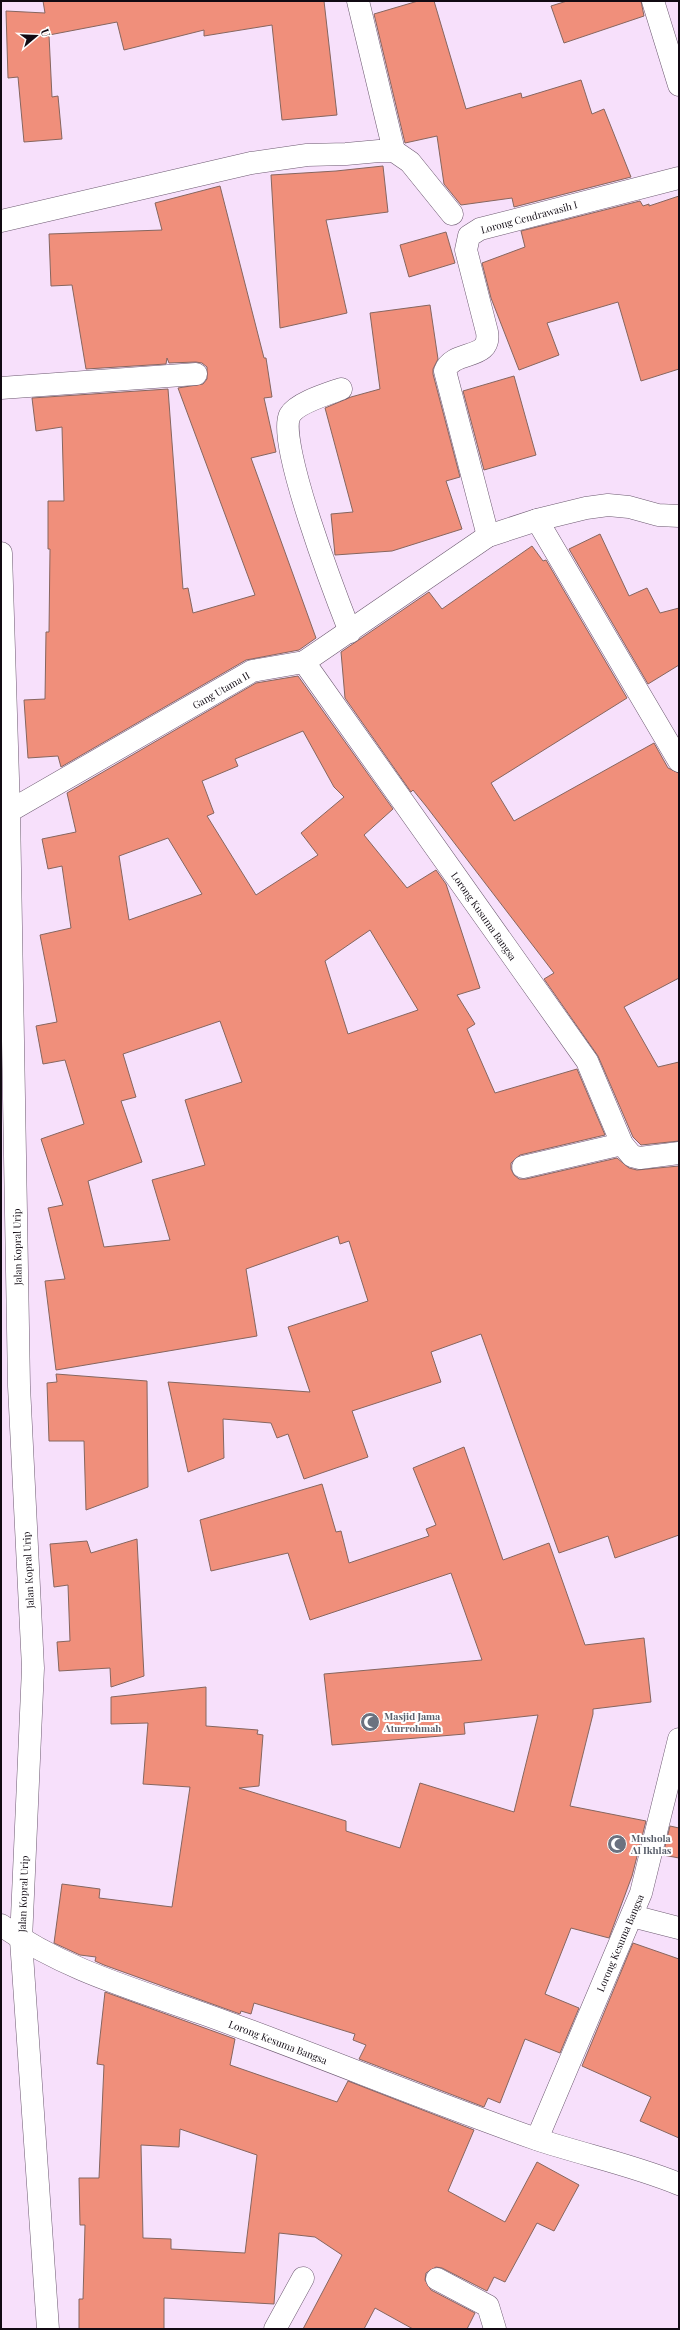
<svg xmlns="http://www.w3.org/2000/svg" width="680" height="2330" font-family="'Playfair Display',serif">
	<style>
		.building { fill: #f08f7b; stroke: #86665f; fill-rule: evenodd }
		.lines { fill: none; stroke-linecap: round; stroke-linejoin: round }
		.street-casing { stroke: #6d5a71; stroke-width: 23 }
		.street { stroke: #fff; stroke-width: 22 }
		.labels { text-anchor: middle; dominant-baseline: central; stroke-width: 4; stroke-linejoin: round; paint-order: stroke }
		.street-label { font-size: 10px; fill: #110a13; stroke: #fff }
		.worship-label { font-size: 10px; font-weight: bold; fill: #5b616d; stroke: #fff; text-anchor: start }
	</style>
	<rect width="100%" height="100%" fill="#f7e0fb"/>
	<!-- building -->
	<g class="building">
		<path d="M43,1H324L337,115L282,120L272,25L204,36V30L124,50L117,22L49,35L52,97L58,96L62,139L24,142L18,77L8,78L6,11L45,13Z"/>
		<path d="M418,1H434L466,109L521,93L522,98L581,80L592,114L604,109L631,177L514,207L512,198L461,205L444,184L437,136L405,143L374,14Z"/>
		<path d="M567,1H641L644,16L564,43L551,6Z"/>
		<path d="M383,166L388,212L326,220L347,313L280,328L271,175L336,171Z"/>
		<path d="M220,186L264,358H266L272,397L264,398L276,452L251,458L316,638L299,650L246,660L61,767L58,756L28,758L24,700L45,699L46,632H49L50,549H48V501H64L62,427L36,431L32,398L168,389L183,589L188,588L193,613L255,595L178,388L203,384L207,379V367L202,363L196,362L169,363L167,358L166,364L86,369L72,285L51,286L49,234L162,230L155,203Z"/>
		<path d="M679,196V369L641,381L618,302L547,323L559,355L519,370L491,298L482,263L525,247L521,231L640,201L643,206L649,204V206Z"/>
		<path d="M446,232L455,263L409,277L400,245Z"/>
		<path d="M430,305L438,359L433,369V374L460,477L446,481L462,529L392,551L335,555L331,514L353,512L325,408L351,397L380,389L370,313Z"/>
		<path d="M514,376L536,455L484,470L463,391Z"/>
		<path d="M600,534L629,596L647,588L660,613L679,608V665L648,684L569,549Z"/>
		<path d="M532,546L543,561L546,560L627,698L491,783L514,821L654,743L668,768L679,773V978L624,1007L658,1067L679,1062V1141L641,1145L633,1137L598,1056L544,979L554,973L426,806L413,790L411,792L345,698L341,652L429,592L442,609Z"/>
		<path d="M298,676L393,809L364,835L407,888L436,870L446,884L480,988L457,995L475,1024L467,1029L495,1093L577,1069L605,1135L520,1155L511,1163V1169L514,1175L519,1179H526L617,1158L629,1168L637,1170L679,1166V1535L615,1558L608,1536L559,1553L481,1334L431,1352L441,1382L352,1411L368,1457L304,1479L288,1434L277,1438L271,1423L223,1419L224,1458L188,1472L168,1382L310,1392L288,1327L368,1301L349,1241L340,1244L338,1236L246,1269L257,1336L56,1370L45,1281L65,1279L48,1208L63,1205L41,1139L84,1124L65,1060L43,1064L36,1026L57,1022L40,935L71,928L62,866L48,869L42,839L76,832L67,793L256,683ZM303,731L334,787L344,797L301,833L318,855L256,895L207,816L214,813L202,781L238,766L235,759ZM168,838L202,894L129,920L119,856ZM370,930L418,1010L348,1034L325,961ZM220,1021L242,1082L185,1100L205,1165L152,1180L170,1240L104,1247L88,1181L142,1162L121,1101L136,1097L123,1054Z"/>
		<path d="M56,1374L147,1381L148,1487L86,1510L84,1441H49L47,1383L57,1382Z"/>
		<path d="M464,1447L503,1560L549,1543L585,1645L644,1638L651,1702L593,1709V1714L570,1806L646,1821L632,1876L609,1938L571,1928L545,1994L579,2008L560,2053L525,2039L500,2103L488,2098L484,2107L359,2059L366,2045L353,2040L355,2034L254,2003L251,2014L241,2011L240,2014L104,1965L95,1961L96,1957L80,1955L54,1943L62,1884L100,1889L99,1898L172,1907L190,1787L143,1784L148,1723L111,1724V1697L206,1687V1726L258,1730L257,1734L263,1735L259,1786L239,1788L346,1821V1831L400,1848L420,1783L514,1812L538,1715L464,1723L465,1734L332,1745L324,1674L482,1660L451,1573L310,1620L288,1553L211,1571L200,1520L322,1484L336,1532L341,1531L349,1563L429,1536L426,1529L436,1525L413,1468Z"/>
		<path d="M137,1539L144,1676L111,1687L110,1668L59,1671L57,1642L70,1641L68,1585L54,1587L50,1544L87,1541L91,1553Z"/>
		<path d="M670,1826L679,1828V1858L663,1855Z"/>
		<path d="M633,1943L679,1959V2138L640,2121L651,2097L582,2066Z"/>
		<path d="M105,1992L235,2039L230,2065L337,2102L348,2081L474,2130L448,2191L505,2222L537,2162L579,2185L554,2231L537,2223L505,2282L494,2277L487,2291L442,2268L436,2267L426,2273L425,2280L431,2290L475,2313L467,2329H413L375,2308L364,2329H303L342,2255L315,2237L279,2233L274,2304L164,2298V2329H79V2299H83L85,2225H80L79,2178H99L104,2065L97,2064ZM180,2129L257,2155L245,2253L171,2249V2239L143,2238L141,2145L179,2147Z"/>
	</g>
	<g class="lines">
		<defs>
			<g id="street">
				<path d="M358,1L394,151"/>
				<path d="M653,1L679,85"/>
				<path d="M1,221L251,163L307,155L346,154L379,151H394L410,162L452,214"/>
				<path d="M1,388L196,374"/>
				<path d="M341,389C327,394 297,403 290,415C276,441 337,599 350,632"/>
				<path d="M537,520L679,761"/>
				<path d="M488,536L445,371C453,349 492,361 487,332L466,250L469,236L480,229L679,178"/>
				<path d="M1,553L9,811L19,1386L33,1668L21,1940L48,2329"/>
				<path d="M304,662L587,1061L622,1144L632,1156L640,1158L679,1153"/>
				<path d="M1,816L252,671L304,662L488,536L537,520L586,508L608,505L629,507L658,515L679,516"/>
				<path d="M523,1167L622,1144"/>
				<path d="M632,1916L679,1928"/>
				<path d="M1,1925C62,1969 134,1989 204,2014C316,2054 425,2100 536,2139C584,2155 633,2165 679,2184"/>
				<path d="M537,2139L641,1893L679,1739"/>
				<path d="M437,2279L488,2306L495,2329"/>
				<path d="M275,2329L303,2278"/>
			</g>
		</defs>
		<!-- street casing -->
		<use href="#street" class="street-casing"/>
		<!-- street -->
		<use href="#street" class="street"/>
	</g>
	<!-- icons -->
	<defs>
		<symbol id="mosque-disc" viewBox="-11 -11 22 22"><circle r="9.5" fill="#6b7280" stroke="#fff"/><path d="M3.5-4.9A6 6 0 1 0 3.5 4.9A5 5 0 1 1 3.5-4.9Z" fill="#fff"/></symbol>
	</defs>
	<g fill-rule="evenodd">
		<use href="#mosque-disc" x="359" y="1711" width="22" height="22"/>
		<use href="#mosque-disc" x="606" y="1833" width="22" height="22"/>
	</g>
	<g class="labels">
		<!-- street labels -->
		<g class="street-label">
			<text transform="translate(529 217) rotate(-15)">Lorong Cendrawasih I</text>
			<text transform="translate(221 690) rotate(-30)">Gang Utama II</text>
			<text transform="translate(484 916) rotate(55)">Lorong Kusuma Bangsa</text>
			<text transform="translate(17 1247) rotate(-91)">Jalan Kopral Urip</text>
			<text transform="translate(28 1570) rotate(-93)">Jalan Kopral Urip</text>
			<text transform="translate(23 1894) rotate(-88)">Jalan Kopral Urip</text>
			<text transform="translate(620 1943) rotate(-67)">Lorong Kesuma Bangsa</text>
			<text transform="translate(278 2042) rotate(21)">Lorong Kesuma Bangsa</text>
		</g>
		<!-- worship labels -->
		<g class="worship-label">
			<text x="384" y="1716">Masjid Jama<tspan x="384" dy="12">Aturrohmah</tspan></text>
			<text x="631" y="1838">Mushola<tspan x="631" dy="12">Al Ikhlas</tspan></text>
		</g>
	</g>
	<!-- border -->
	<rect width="680" height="2330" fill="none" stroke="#110a13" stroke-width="4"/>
	<!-- north arrow -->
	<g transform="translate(36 36) rotate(71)" stroke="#ffffff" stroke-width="3" paint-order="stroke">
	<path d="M0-3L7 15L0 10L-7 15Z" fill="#110a13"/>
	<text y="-6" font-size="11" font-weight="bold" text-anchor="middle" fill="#110a13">U</text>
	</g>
</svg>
